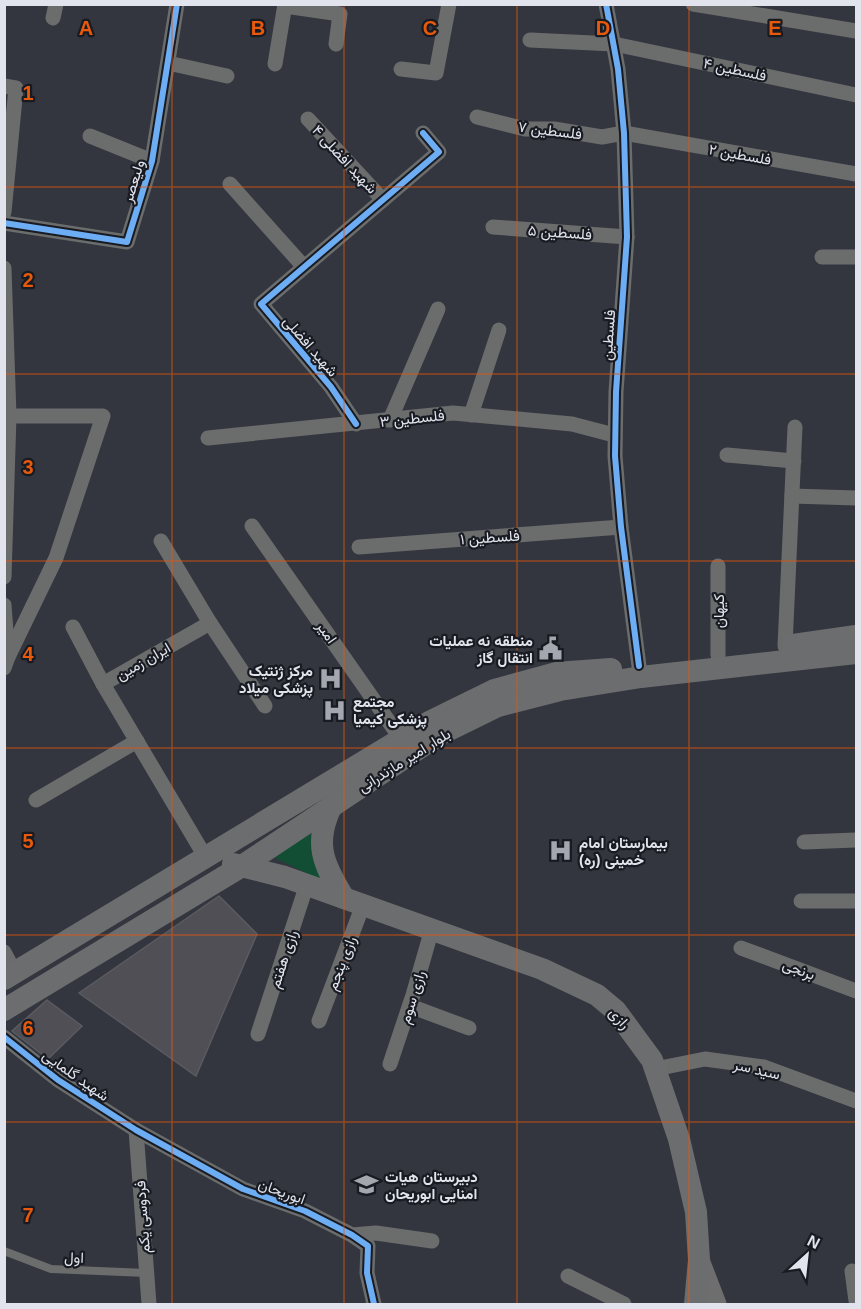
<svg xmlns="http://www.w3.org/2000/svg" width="861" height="1309" font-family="Helvetica,Vazirmatn,sans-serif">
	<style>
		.green { fill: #124e33 }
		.building { fill: #4f4f55; stroke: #5b5a61; stroke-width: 1.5 }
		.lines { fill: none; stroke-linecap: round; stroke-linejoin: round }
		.lane { stroke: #6b6c6c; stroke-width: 8 }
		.street { stroke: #6b6c6c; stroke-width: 15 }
		.secondary { stroke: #6e6e6f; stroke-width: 21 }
		.primary { stroke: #6c6d6e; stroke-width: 22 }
		.cycleway-casing { stroke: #191b22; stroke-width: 10 }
		.cycleway { stroke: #6dadf4; stroke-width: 6 }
		.grid { fill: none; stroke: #e8590c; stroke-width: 1.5; stroke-opacity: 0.55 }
		.labels { text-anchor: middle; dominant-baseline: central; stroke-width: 4.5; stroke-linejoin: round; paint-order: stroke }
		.street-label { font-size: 15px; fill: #e1e4ed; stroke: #191b22 }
		.poi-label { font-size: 15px; font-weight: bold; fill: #e1e4ed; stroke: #191b22; text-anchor: start }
		.grid-label { font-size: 20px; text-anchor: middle; font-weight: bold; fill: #e8590c; stroke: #191b22; stroke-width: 4.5; stroke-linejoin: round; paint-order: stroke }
	</style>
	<rect width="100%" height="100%" fill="#33363e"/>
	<!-- green -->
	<path class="green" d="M318,821L331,885L267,854Z"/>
	<!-- building -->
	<g class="building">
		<path d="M219,896L257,934L196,1076L79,993Z"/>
		<path d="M47,1000L82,1026L48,1059L12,1031Z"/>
	</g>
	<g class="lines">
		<!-- lane -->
		<path class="lane" d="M4,1251L51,1269L146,1273"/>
		<!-- street -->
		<g class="street">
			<path d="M606,4L618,69L624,133L627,237L616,392L615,456L621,527L639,666"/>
			<path d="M693,4L856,31"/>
			<path d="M285,6L340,14L336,44"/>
			<path d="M53,18L56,4"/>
			<path d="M530,40L614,44L856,95"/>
			<path d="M168,63L227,76"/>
			<path d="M275,64L285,4"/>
			<path d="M401,69L436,73L449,4"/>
			<path d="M4,86L16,88L4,212"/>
			<path d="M477,117L525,129H554L602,137L624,133L856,174"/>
			<path d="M308,119L383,200"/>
			<path d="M90,136L152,161"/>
			<path d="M230,184L304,267"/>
			<path d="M4,223L127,242L152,161L177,4"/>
			<path d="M493,227L627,237"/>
			<path d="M822,257H856"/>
			<path d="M4,268L9,416L4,577"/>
			<path d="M471,415L499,330"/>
			<path d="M390,420L438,309"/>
			<path d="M356,424L331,387L261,304L439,152L423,133"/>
			<path d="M208,438L453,413L572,424L614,435"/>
			<path d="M727,455L794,461"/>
			<path d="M792,496L856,498"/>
			<path d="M252,526L401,739"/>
			<path d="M161,541L210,623L265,706"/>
			<path d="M359,547L621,527"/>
			<path d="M4,605L8,657L4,668"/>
			<path d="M73,627L103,684L206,858"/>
			<path d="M785,646L795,427"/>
			<path d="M718,655V566"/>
			<path d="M8,657L56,558L103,416H9"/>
			<path d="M103,684L210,623"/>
			<path d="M36,800L137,741"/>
			<path d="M804,842L856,840"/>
			<path d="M801,901H856"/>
			<path d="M741,948L856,991"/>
			<path d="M4,952L15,973"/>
			<path d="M410,1006L469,1028"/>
			<path d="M319,1021L363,905"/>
			<path d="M258,1034L307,884"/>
			<path d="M4,1037L58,1080L136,1130L243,1189L305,1211L352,1235L368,1246L367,1273L374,1304"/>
			<path d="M390,1064L413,995L432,929"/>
			<path d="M655,1069L705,1059L764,1067L856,1101"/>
			<path d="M136,1130L149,1304"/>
			<path d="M352,1235L376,1233L432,1241"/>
			<path d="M852,1271L856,1301"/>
			<path d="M568,1276L624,1304"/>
		</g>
		<!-- secondary -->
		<path class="secondary" d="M699,1260L716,1304"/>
		<!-- primary -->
		<g class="primary">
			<path d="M793,645L856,636"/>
			<path d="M332,805C313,843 323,864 344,898"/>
			<path d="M233,864L285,877L542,969L597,995L616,1011L652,1060L679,1139L696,1212L699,1260L695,1304"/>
			<path d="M4,979L431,721L494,690L556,673L611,669"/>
			<path d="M4,1010L242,866L439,735L498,706L560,690L641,677L856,653"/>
		</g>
		<defs>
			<g id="cycleway">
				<path d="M606,4L618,69L624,133L627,237L616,392L615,456L621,527L639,666"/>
				<path d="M4,223L127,242L152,161L177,4"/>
				<path d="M356,424L331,387L261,304L439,152L423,133"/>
				<path d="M4,1037L58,1080L136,1130L243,1189L305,1211L352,1235L368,1246L367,1273L374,1304"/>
			</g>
		</defs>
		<!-- cycleway casing -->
		<use href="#cycleway" class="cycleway-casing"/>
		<!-- cycleway -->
		<use href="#cycleway" class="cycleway"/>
	</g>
	<!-- grid -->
	<path class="grid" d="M172,4V1304M344,4V1304M517,4V1304M689,4V1304M4,187H856M4,374H856M4,561H856M4,748H856M4,935H856M4,1122H856"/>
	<!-- icons -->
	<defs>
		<symbol id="civic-bare" viewBox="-9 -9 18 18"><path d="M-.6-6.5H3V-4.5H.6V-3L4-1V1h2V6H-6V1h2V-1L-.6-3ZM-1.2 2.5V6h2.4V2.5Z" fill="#a4a7b0" stroke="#191b22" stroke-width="2.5" paint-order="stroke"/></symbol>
		<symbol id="hospital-bare" viewBox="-9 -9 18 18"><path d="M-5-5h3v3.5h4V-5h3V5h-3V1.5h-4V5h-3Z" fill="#a4a7b0" stroke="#191b22" stroke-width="2.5" paint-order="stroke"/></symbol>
		<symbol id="school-bare" viewBox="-9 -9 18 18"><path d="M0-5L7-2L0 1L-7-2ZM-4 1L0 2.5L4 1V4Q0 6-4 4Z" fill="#a4a7b0" stroke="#191b22" stroke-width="2.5" paint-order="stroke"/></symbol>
	</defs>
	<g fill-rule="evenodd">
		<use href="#civic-bare" x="534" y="632" width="33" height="33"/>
		<use href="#hospital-bare" x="314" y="662" width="33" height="33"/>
		<use href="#hospital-bare" x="318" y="694" width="33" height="33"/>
		<use href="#hospital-bare" x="544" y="834" width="33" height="33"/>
		<use href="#school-bare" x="350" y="1168" width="33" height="33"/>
	</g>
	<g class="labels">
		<!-- street labels -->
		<g class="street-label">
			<text transform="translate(735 69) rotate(12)">فلسطین ۴</text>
			<text transform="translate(550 130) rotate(7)">فلسطین ۷</text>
			<text transform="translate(740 154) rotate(10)">فلسطین ۲</text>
			<text transform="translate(345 159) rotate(47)">شهید افضلی ۴</text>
			<text transform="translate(133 181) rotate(-73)">ولیعصر</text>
			<text transform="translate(560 232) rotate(4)">فلسطین ۵</text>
			<text transform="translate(608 335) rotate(-86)">فلسطین</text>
			<text transform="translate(311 346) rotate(49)">شهید افضلی</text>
			<text transform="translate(412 418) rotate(-6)">فلسطین ۳</text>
			<text transform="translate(490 537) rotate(-4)">فلسطین ۱</text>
			<text transform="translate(718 611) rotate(-90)">کیهان</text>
			<text transform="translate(327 632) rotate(55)">امیر</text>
			<text transform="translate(143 661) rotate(-30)">ایران زمین</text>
			<text transform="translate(404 760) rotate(-32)">بلوار امیر مازندرانی</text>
			<text transform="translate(283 959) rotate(-72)">رازی هفتم</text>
			<text transform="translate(341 963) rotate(-69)">رازی پنجم</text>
			<text transform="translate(799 969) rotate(21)">برنجی</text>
			<text transform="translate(412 997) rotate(-73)">رازی سوم</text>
			<text transform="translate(620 1018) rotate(48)">رازی</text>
			<text transform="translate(757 1069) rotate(13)">سید سر</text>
			<text transform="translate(76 1075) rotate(35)">شهید گلمایی</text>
			<text transform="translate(282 1191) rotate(20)">ابوریحان</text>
			<text transform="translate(142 1217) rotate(-94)">فردوسی یکم</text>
			<text transform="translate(74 1257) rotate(2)">اول</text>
		</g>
		<!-- poi labels -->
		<g class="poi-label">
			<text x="533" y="640" text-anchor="end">منطقه نه عملیات<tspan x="533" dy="17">انتقال گاز</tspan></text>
			<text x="313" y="670" text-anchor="end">مرکز ژنتیک<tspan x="313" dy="17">پزشکی میلاد</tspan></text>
			<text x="353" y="701">مجتمع<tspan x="353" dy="17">پزشکی کیمیا</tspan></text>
			<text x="579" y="842">بیمارستان امام<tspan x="579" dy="17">خمینی (ره)</tspan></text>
			<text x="385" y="1176">دبیرستان هیات<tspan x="385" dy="17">امنایی ابوریحان</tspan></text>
		</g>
	</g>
	<g class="grid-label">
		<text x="86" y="35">A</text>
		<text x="258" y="35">B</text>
		<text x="430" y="35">C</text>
		<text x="603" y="35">D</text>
		<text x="775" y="35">E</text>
		<text x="28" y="100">1</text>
		<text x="28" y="287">2</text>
		<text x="28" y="474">3</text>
		<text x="28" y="661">4</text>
		<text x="28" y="848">5</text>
		<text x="28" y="1035">6</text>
		<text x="28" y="1222">7</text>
	</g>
	<!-- border -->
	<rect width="861" height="1309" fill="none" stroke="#e1e4ed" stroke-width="12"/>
	<!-- north arrow -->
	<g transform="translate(807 1255) rotate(27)" stroke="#191b22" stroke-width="4.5" paint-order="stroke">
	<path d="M0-4.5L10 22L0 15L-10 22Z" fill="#e1e4ed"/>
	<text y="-9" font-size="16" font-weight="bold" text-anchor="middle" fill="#e1e4ed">N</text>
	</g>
</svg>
